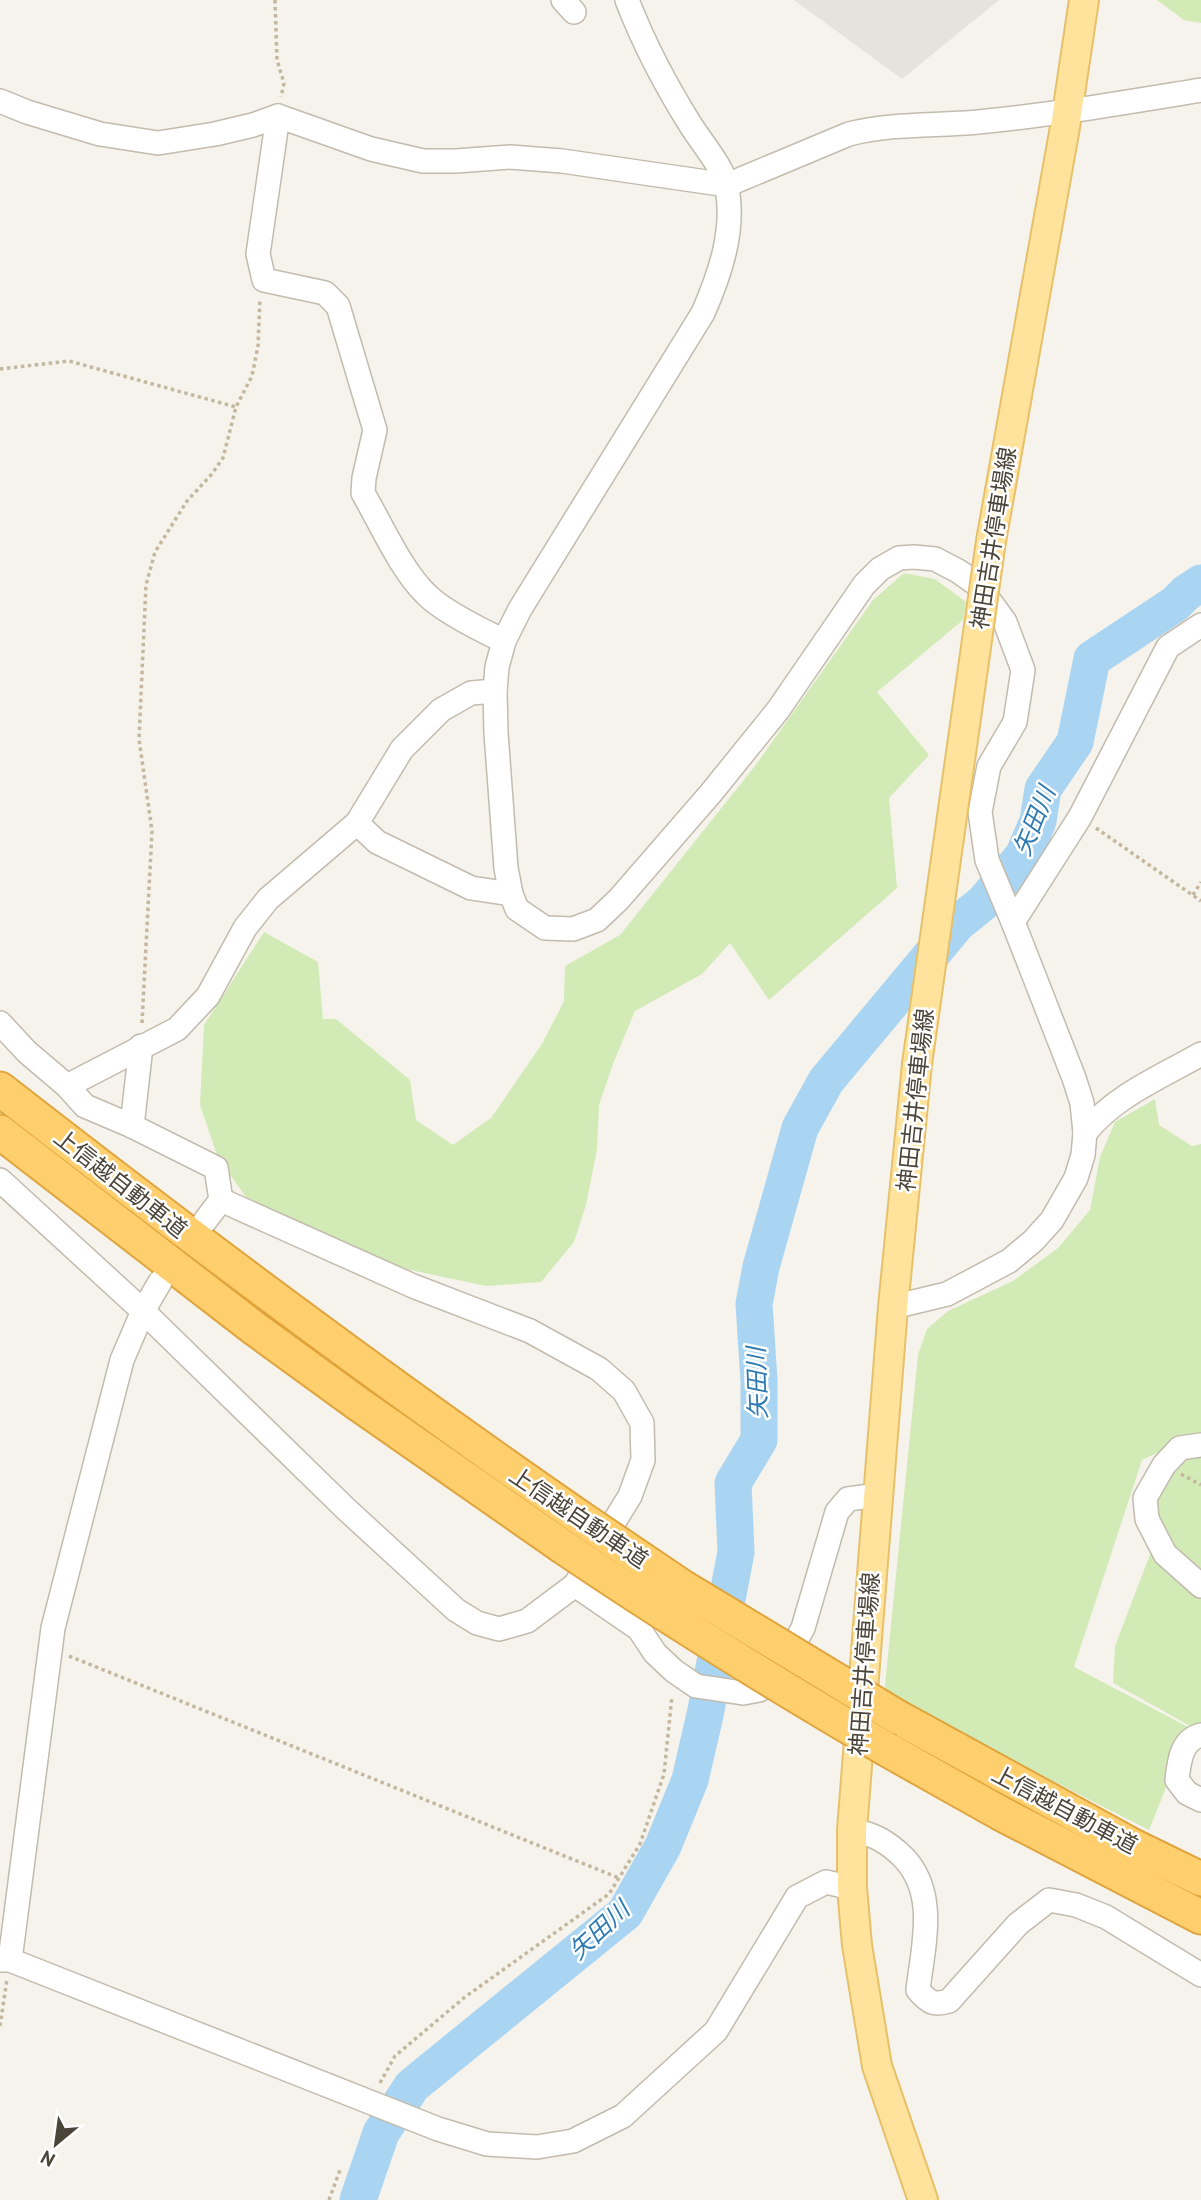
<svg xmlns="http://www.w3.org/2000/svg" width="1201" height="2200" font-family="'PT Sans','Noto Sans JP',sans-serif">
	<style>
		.industrial { fill: #e6e2dd }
		.green { fill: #d2eab5 }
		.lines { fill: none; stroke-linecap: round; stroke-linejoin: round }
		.river { stroke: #a9d4f2; stroke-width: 37 }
		.minor-casing { stroke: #c2bbae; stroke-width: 26 }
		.major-casing { stroke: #e6c16a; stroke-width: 32 }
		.highway-casing { stroke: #e0a43c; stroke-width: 37 }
		.path { stroke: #c4b79f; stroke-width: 3.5; stroke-dasharray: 3.5 3.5; stroke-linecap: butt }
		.minor { stroke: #fff; stroke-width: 23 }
		.major { stroke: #ffe39c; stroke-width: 28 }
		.highway { stroke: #ffcf6e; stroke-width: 33 }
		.major-bridge-casing { stroke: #e6c16a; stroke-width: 32; stroke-linecap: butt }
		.highway-bridge-casing { stroke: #e0a43c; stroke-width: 37; stroke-linecap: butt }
		.major-bridge { stroke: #ffe39c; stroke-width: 28 }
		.highway-bridge { stroke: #ffcf6e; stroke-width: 33 }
		.labels { text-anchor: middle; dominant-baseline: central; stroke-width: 5; stroke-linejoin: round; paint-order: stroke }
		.street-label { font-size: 23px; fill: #4b4439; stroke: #fff }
		.water-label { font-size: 24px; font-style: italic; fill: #2e7ab2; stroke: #fff }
	</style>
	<rect width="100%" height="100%" fill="#f6f3ec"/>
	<!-- industrial -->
	<path class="industrial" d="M794,0H999L902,79Z"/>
	<!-- green -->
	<g class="green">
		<path d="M1157,0H1201V23L1184,20Z"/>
		<path d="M904,573L935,579L966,602L963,620L877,692L929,755L889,798L897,888L769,1000L730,943L702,974L635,1011L614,1061L599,1105L597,1149L586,1205L574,1242L541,1282L486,1286L401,1268L246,1197L218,1158L200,1105L204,1025L264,932L318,962L323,1019H336L410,1080L416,1120L453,1145L491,1118L542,1044L564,1001L565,966L620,935L755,766L873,600Z"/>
		<path d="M1155,1099L1159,1125L1192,1146L1201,1144V1732L1113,1683L1115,1646L1151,1552L1136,1498L1159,1452L1142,1460L1074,1667L1190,1728L1149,1830L884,1695L918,1355L927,1329L948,1311L1013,1281L1058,1248L1090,1210L1100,1157L1115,1122Z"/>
	</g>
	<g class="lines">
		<!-- river -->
		<path class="river" d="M358,2200L381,2133L412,2086L625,1913L663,1846L690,1780L705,1715L736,1552L733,1483L759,1440V1381L754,1304L761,1267L800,1128L826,1081L957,924L984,902L1023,856L1038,821L1043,789L1075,742L1092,659L1175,604L1186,593L1201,583"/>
		<defs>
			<g id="minor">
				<path d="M563,0L574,12"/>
				<path d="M627,0C644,44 665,84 690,124C701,142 724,168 727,188C735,231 720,274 703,313L520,609L504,641L497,667L495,691L496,733L506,868L511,894L517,909L545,928L573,929L597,920L619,899L711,793L778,710L864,585L880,569L899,558L914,557L935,559L958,571L978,585L1005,622L1023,670L1015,722L989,766L980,812L987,860L1013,922L1074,1078L1082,1103L1085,1133L1083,1155L1076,1178L1052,1220L1033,1241L1009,1261L947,1294L893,1307"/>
				<path d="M0,101L27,112L100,134L158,143L215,134L253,125L278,116L371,149L423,161H456L510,157L562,161L727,185L849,134C892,123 935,126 978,122C1052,115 1127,102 1201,90"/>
				<path d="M278,116L258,254L264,280L325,293L338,306L375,430L364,478L363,493C381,524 401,570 426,594C442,611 483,631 504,641"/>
				<path d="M357,823L377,842L471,888L511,894"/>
				<path d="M1013,922L1080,817L1168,647L1201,625"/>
				<path d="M0,1023L27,1052L67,1086L85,1106L132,1126L216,1168L221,1200L205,1221"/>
				<path d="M67,1086L177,1029L208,996L245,928L268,899L357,823L402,749L441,710L471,693L495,691"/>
				<path d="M132,1126L141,1046"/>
				<path d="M1085,1133C1114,1096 1161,1077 1201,1054"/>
				<path d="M0,1180L143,1311L346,1509L456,1610L477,1623L499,1629L527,1621L575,1585L630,1496L643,1460L642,1423L624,1391L599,1369L530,1331L413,1286L221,1200"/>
				<path d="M1201,1445L1180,1448L1164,1465L1145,1498L1147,1519L1165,1554L1201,1586"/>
				<path d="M575,1585L639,1629L655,1653L674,1671L696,1686L743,1693L759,1690L775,1678L803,1628L837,1512L848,1499L878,1495"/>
				<path d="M1201,1735C1181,1740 1179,1762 1177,1780L1187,1793L1201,1800"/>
				<path d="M852,1830C874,1834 888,1842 904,1858C938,1894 923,1946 918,1990C928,2002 934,2006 949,2001L1018,1924L1049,1900L1076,1905L1106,1917L1201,1975"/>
				<path d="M0,1960H10L438,2129L487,2144L537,2147L573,2141L623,2116L716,2031L797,1897L826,1882L852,1888"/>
				<path d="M10,1960L53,1628L122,1360L143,1311L160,1282"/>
			</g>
			<g id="major">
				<path d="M991,541L1065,127L1084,0"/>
				<path d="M917,1064L893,1307L852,1830V1888L857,1945L877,2066L923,2200"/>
			</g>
			<g id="highway">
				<path d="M0,1089C190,1237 381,1380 579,1517"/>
				<path d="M0,1132L254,1328L357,1403L562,1546"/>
				<path d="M899,1718L1133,1846L1201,1879"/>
				<path d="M888,1750L1000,1813L1201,1917"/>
			</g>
		</defs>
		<!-- minor casing -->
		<use href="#minor" class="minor-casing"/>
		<!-- major casing -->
		<use href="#major" class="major-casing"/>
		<!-- highway casing -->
		<use href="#highway" class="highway-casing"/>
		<!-- path -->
		<g class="path">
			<path d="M275,0L277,60L284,83L281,97"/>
			<path d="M0,369L69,361L236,407"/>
			<path d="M1096,828L1201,901"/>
			<path d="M1193,895L1201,882"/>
			<path d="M142,1023L152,831L139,739L146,585L155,552L187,501L211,475L223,458L236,407L252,376L258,346L260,299"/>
			<path d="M1181,1474L1201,1485"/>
			<path d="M69,1656L619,1878"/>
			<path d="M0,2026L7,1979"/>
			<path d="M380,2083L395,2056L465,1997L609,1894L640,1844L664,1774L672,1696"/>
			<path d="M329,2200L340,2170"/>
		</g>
		<!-- minor -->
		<use href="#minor" class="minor"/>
		<!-- major -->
		<use href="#major" class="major"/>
		<!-- highway -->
		<use href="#highway" class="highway"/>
		<defs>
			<path id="major-bridge" d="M917,1064L991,541"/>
			<g id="highway-bridge">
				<path d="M579,1517L681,1586L899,1718"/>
				<path d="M562,1546C668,1618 777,1685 888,1750"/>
			</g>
		</defs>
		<!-- major-bridge casing -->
		<use href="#major-bridge" class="major-bridge-casing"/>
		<!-- highway-bridge casing -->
		<use href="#highway-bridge" class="highway-bridge-casing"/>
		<!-- major-bridge -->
		<use href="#major-bridge" class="major-bridge"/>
		<!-- highway-bridge -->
		<use href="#highway-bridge" class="highway-bridge"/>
	</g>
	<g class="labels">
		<!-- street labels -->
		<g class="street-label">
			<text transform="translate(993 538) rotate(-81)">神田吉井停車場線</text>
			<text transform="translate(915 1100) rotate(-84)">神田吉井停車場線</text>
			<text transform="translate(121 1183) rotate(38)">上信越自動車道</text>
			<text transform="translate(579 1517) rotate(34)">上信越自動車道</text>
			<text transform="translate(864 1664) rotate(-86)">神田吉井停車場線</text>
			<text transform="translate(1065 1809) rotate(28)">上信越自動車道</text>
		</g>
		<!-- water labels -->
		<g class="water-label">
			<text transform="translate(1034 821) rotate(-68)">矢田川</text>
			<text transform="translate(757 1383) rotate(-92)">矢田川</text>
			<text transform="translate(599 1930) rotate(-43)">矢田川</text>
		</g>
	</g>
	<!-- north arrow -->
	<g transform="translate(56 2144) rotate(209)" stroke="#ffffff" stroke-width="5" paint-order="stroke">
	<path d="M0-5L12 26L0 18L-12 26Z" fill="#4b4439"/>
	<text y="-10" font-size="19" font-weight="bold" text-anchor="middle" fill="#4b4439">N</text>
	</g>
</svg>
